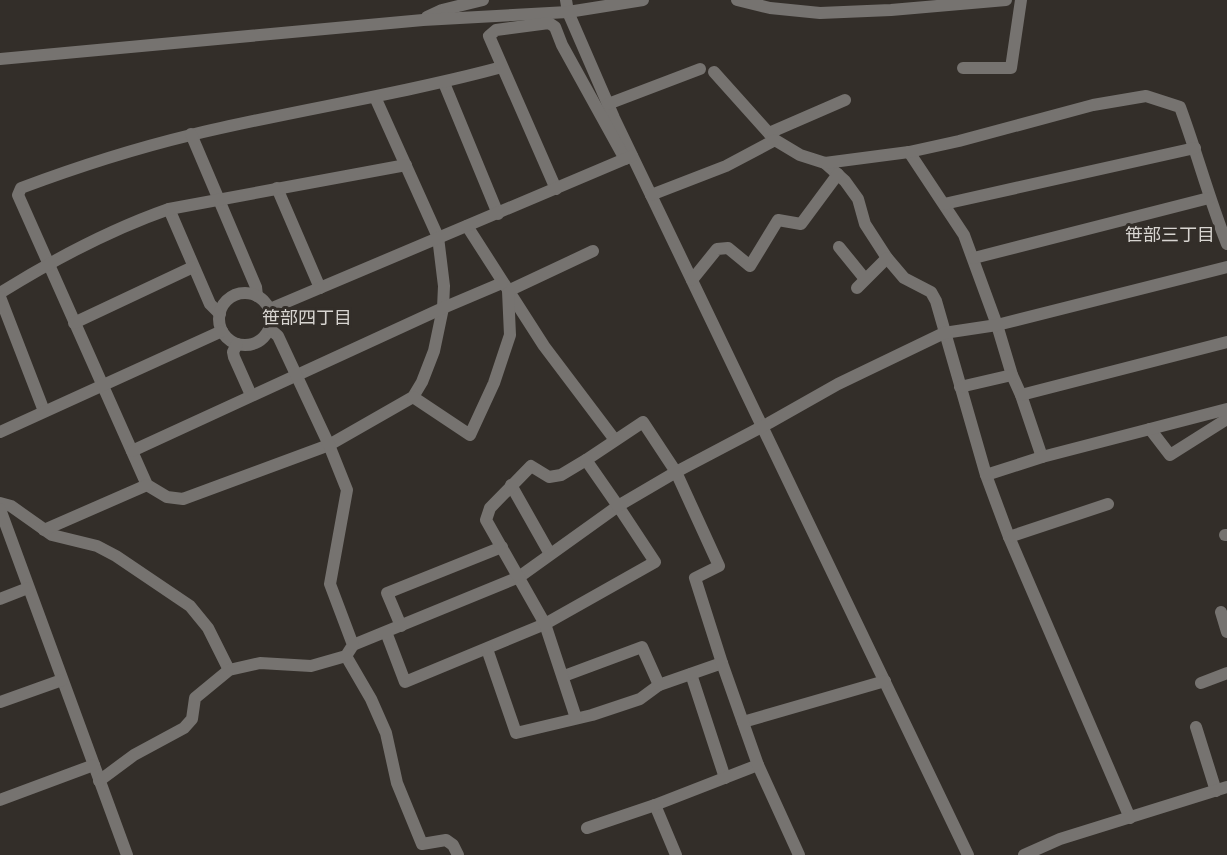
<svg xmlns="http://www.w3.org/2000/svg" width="1227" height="855" font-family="'Playfair Display','Noto Sans JP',serif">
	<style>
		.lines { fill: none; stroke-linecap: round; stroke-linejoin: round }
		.minor { stroke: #767370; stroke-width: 12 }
		.labels { text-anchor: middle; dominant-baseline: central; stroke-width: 6; stroke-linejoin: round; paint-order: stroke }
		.neighbourhood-label { font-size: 18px; fill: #d8d5d1; stroke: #332e29 }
	</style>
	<rect width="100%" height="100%" fill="#332e29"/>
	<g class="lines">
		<!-- minor -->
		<g class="minor">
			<path d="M566,0L568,12L614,118L968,855"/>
			<path d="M737,0L770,8L820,13L891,10L1006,0"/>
			<path d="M427,17L442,10L483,0"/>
			<path d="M0,59L423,20L568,12L643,0"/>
			<path d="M963,68H1011L1021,0"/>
			<path d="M714,72L775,140"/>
			<path d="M444,83L498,214"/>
			<path d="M375,97L438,237L444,286L443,308L434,351L422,382L413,397L329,445L183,499L167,497L147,485L18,195L21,188C77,167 133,149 191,135C294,110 399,95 502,67"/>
			<path d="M608,104L700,69"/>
			<path d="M769,133L845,100"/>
			<path d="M191,134L256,287L257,296"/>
			<path d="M909,152L964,235L997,325L1012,375L1021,395L1042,457"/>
			<path d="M825,163L845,181L858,199L865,224L887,258L904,278L931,292L936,301L986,475L1009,537L1130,818"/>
			<path d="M277,188L320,288"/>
			<path d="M556,189L489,36L496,30L549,23L555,27L562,45L625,159"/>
			<path d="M651,195L726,166L775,140L800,155L825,163L909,152L959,141L1093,105L1146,96L1180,107C1197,153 1209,199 1227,244"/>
			<path d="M944,204L1195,148"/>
			<path d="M169,209L210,304L220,314"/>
			<path d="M467,226L544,346L615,440"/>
			<path d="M839,247L865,279"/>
			<path d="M974,258L1209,198"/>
			<path d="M692,280L717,249L728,248L750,266L778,220L801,224L838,174"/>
			<path d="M857,288L887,258"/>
			<path d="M0,293C53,260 109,230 169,209L406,165"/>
			<circle cx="245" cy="319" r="26"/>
			<path d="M0,297L44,411"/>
			<path d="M270,309L632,156"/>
			<path d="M74,323L193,267"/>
			<path d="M237,344L233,352L234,357L251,395"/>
			<path d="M960,387L1012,375"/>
			<path d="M1021,395L1227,342"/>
			<path d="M413,397L470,435L494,383L510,335L508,291L593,251"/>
			<path d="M1150,429L1170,455L1227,419"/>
			<path d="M0,432L222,331"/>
			<path d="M132,451L443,308L502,283"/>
			<path d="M986,475L1042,457L1227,409"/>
			<path d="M511,485L550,554"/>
			<path d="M0,503L11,506L52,535L97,546L116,556L190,606L208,628L229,670"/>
			<path d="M0,509L127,855"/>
			<path d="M44,530L147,485"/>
			<path d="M1225,535H1227"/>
			<path d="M1009,537L1108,504"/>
			<path d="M0,599L28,588"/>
			<path d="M1221,612L1227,632"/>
			<path d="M401,626L387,593L502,547"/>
			<path d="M353,645L519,577L618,506L655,562L545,624L405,682L386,632"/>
			<path d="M487,649L516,733L592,715L640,699L659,685"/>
			<path d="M346,656L371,699L386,733L397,783L422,844L446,840L453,845L458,855"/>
			<path d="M691,674L725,778"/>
			<path d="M564,676L642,647L659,685L722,663"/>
			<path d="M1201,683L1227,673"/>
			<path d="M0,702L62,680"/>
			<path d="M576,718L545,624L486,520L490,508L531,466L549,477L561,475L586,460"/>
			<path d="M743,722L885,681"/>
			<path d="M1196,727L1216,791"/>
			<path d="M99,781L134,755L184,728L192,719L195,698L229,670L260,663L311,666L346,656L353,645L330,584L347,490L329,445L278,336L270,329"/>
			<path d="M0,800L94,765"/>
			<path d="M655,805L676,855"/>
			<path d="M587,828L655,805L758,765"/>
			<path d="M799,855L758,765L722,663L695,578L719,566L676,472L643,422L586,460L618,506L676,472L769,423L838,384L944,333L997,325L1227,267"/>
			<path d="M1024,855L1060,839L1227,787"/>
		</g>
	</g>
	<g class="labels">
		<!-- neighbourhood labels -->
		<g class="neighbourhood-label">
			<text x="1170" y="234">笹部三丁目</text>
			<text x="307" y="317">笹部四丁目</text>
		</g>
	</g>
</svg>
